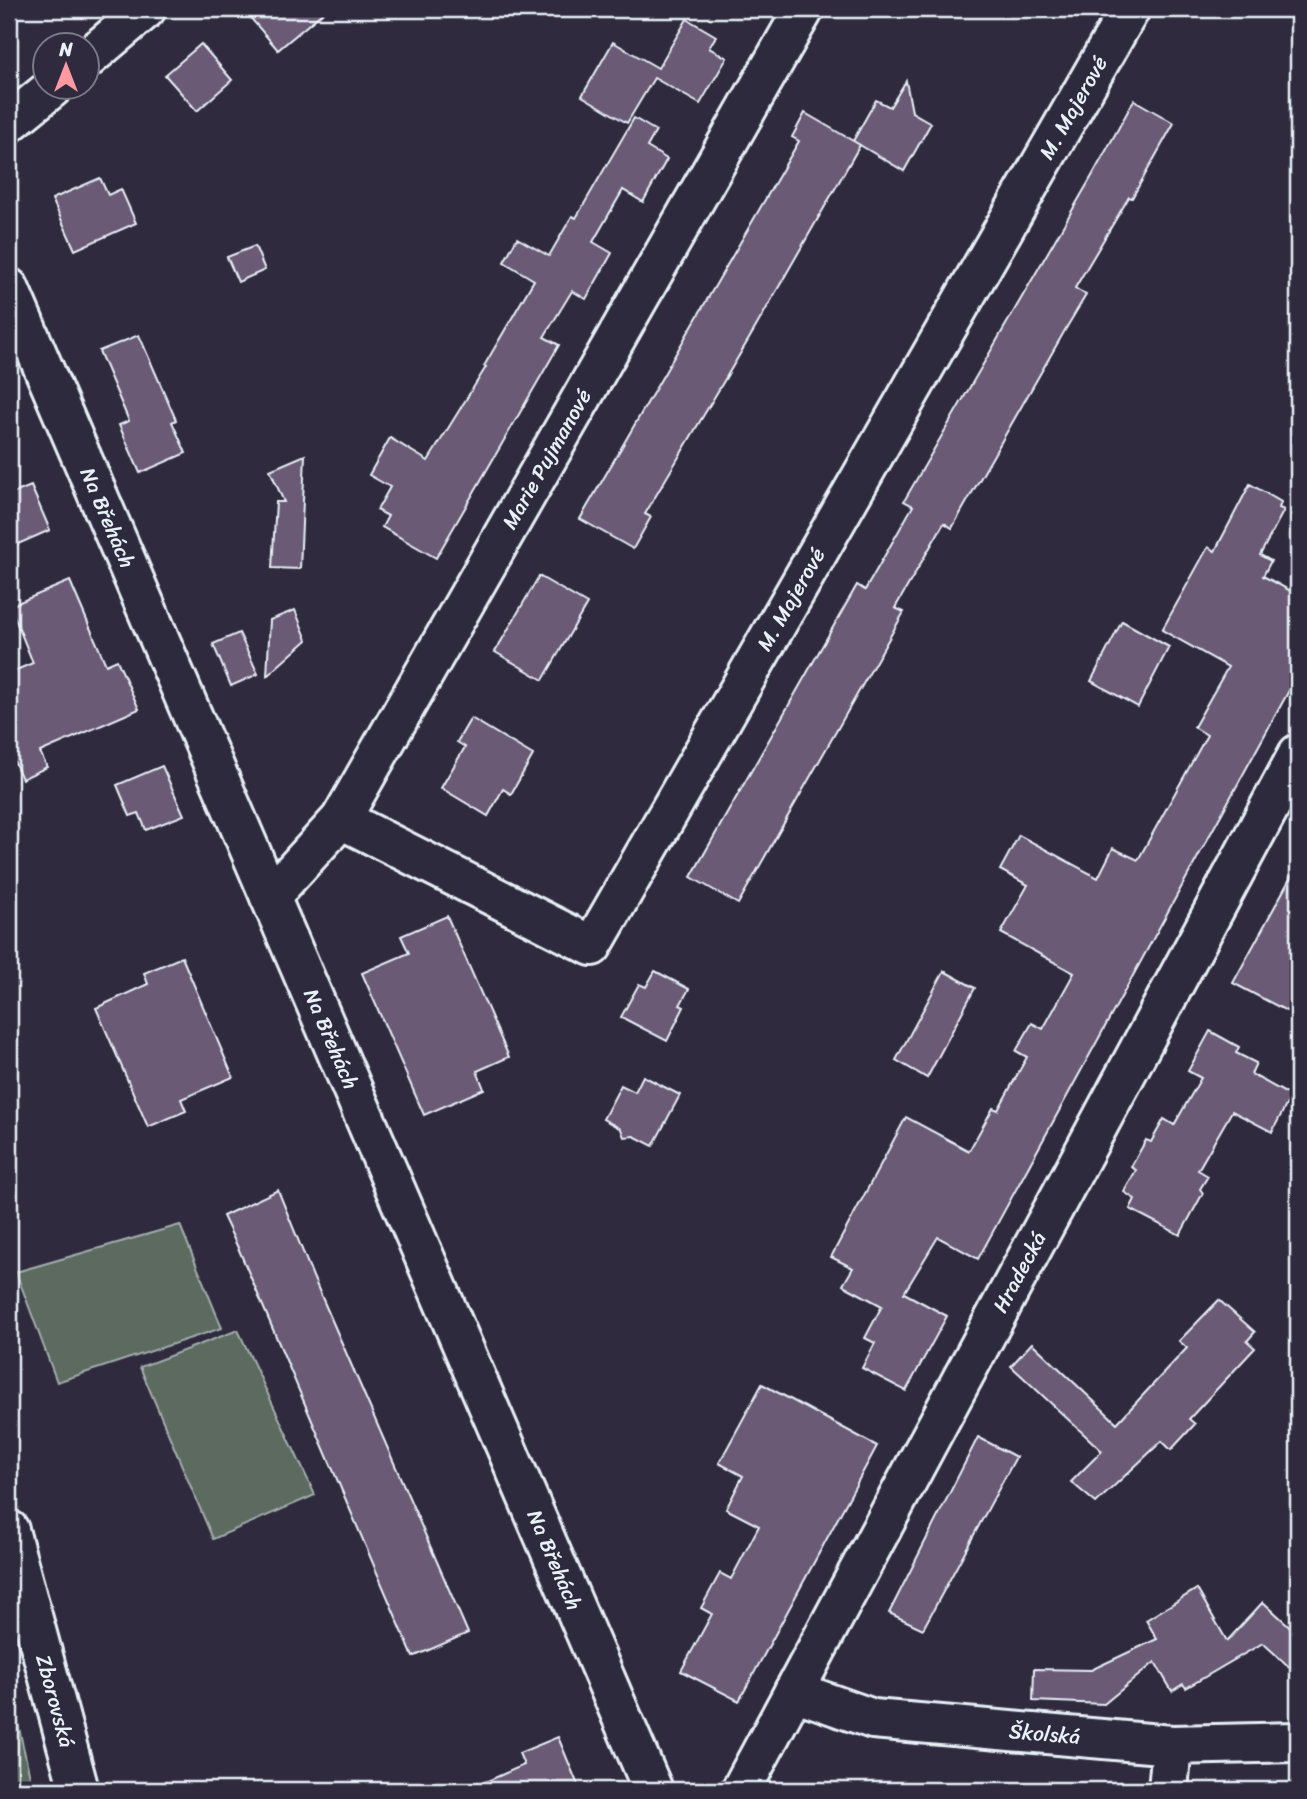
<svg xmlns="http://www.w3.org/2000/svg" width="1307" height="1799" font-family="Sriracha,sans-serif">
	<style>
		.green { fill: #5c6a61; stroke: #a2aeac; stroke-width: 2 }
		.building { fill: #6a5a75; stroke: #e8f1f8; stroke-width: 2 }
		.lines { fill: none; stroke-linecap: round; stroke-linejoin: round }
		.minor-casing { stroke: #e8f1f8; stroke-width: 44 }
		.minor { stroke: #2f2a3d; stroke-width: 38 }
		.labels { text-anchor: middle; dominant-baseline: central; stroke-width: 7; stroke-linejoin: round; paint-order: stroke }
		.street-label { font-size: 21px; fill: #e8f1f8; stroke: #2f2a3d }
	</style>
	<rect width="100%" height="100%" fill="#2f2a3d"/>
	<filter id="ink" filterUnits="userSpaceOnUse"><feTurbulence type="fractalNoise" baseFrequency=".0143" numOctaves="2"/><feDisplacementMap in="SourceGraphic" scale="14" xChannelSelector="R" yChannelSelector="G"/><feConvolveMatrix kernelMatrix="1 2 1 2 8 2 1 2 1" color-interpolation-filters="sRGB"/></filter>
	<g filter="url(#ink)">
		<!-- green -->
		<g class="green">
			<path d="M180,1225L222,1328L57,1382L16,1272Z"/>
			<path d="M238,1330L315,1495L213,1539L140,1367Z"/>
			<path d="M9,1684L33,1790H9Z"/>
		</g>
		<!-- building -->
		<g class="building">
			<path d="M243,9H327L278,50Z"/>
			<path d="M687,19L716,36L709,48L727,58L700,104L654,78L627,123L582,96L613,42L658,68Z"/>
			<path d="M201,44L232,80L197,111L165,75Z"/>
			<path d="M906,81L912,112L931,123L904,171L853,141L876,100L890,107Z"/>
			<path d="M1134,100L1174,123L1132,198L1129,197L1075,288L1086,295L1068,325L952,528L944,523L895,608L904,612L738,904L691,877L857,585L865,590L913,506L904,501L1092,176Z"/>
			<path d="M805,113L860,145L753,332L645,514L651,517L633,549L580,519L799,141L792,137Z"/>
			<path d="M634,118L656,131L647,147L667,159L643,202L623,190L593,242L612,253L586,299L572,291L544,337L559,345L436,558L382,527L388,516L377,510L390,487L369,475L390,438L428,461L486,367L484,366L534,280L504,262L517,238L549,256L572,216L576,218Z"/>
			<path d="M100,178L108,195L121,189L136,223L75,250L52,199Z"/>
			<path d="M255,246L265,270L238,282L227,257Z"/>
			<path d="M139,335L176,420L172,422L186,453L140,473L119,425L129,421L99,351Z"/>
			<path d="M305,455L300,569L272,568L276,502H284L270,470Z"/>
			<path d="M1250,484L1281,502L1279,508L1284,510L1260,555L1271,561L1263,576L1298,595V674L978,1259L938,1237L904,1293L947,1316L906,1391L862,1368L875,1343L865,1338L882,1306L843,1285L853,1268L831,1257L906,1117L969,1151L993,1108L998,1110L1027,1057L1016,1051L1032,1023L1043,1029L1074,973L1001,933L1028,885L1000,870L1019,835L1098,878L1113,848L1138,860L1207,735L1194,727L1228,667L1162,630L1208,547L1215,551Z"/>
			<path d="M31,486L50,530L9,548V495Z"/>
			<path d="M539,576L587,604L543,680L495,652Z"/>
			<path d="M70,581L106,665L117,660L139,709L40,752L47,767L22,779L9,750V673L33,663L10,606Z"/>
			<path d="M295,610L307,640L267,676L270,620Z"/>
			<path d="M1122,621L1169,647L1138,707L1091,681Z"/>
			<path d="M239,633L258,674L231,686L213,644Z"/>
			<path d="M471,718L533,755L511,794L503,789L488,816L441,788L465,747L457,742Z"/>
			<path d="M162,766L184,815L146,830L139,813L130,816L117,785Z"/>
			<path d="M1298,864V1017L1233,983Z"/>
			<path d="M447,916L509,1057L477,1071L484,1089L424,1115L362,973L409,953L401,936Z"/>
			<path d="M182,957L233,1077L181,1099L186,1111L148,1127L96,1008L148,984L144,973Z"/>
			<path d="M655,971L689,989L680,1005L684,1007L667,1041L621,1017L639,984L646,987Z"/>
			<path d="M944,971L975,988L927,1078L896,1060Z"/>
			<path d="M1210,1031L1239,1047L1236,1053L1256,1063L1251,1074L1291,1096L1272,1132L1232,1111L1198,1170L1208,1176L1200,1189L1203,1193L1180,1235L1130,1209L1135,1199L1124,1192L1136,1170L1131,1167L1146,1140L1151,1142L1164,1119L1174,1125L1201,1078L1188,1071Z"/>
			<path d="M643,1076L680,1095L653,1146L634,1136L624,1137L621,1129L603,1119L621,1085L635,1092Z"/>
			<path d="M278,1190L314,1279L468,1633L413,1657L239,1250L223,1216Z"/>
			<path d="M1219,1300L1255,1332L1247,1341L1255,1348L1189,1419L1195,1424L1171,1450L1162,1441L1096,1503L1071,1482L1102,1451L1011,1366L1032,1343L1117,1423L1187,1348L1179,1341Z"/>
			<path d="M762,1384L877,1446L739,1701L681,1671L712,1614L701,1608L720,1573L731,1579L759,1526L726,1509L743,1476L719,1463Z"/>
			<path d="M978,1437L1016,1457L923,1629L889,1613Z"/>
			<path d="M1197,1589L1227,1641L1263,1602L1298,1634V1675L1263,1643L1186,1688L1183,1684L1172,1691L1155,1662L1104,1704L1033,1701L1034,1669L1091,1670L1157,1639L1146,1620Z"/>
			<path d="M558,1737L580,1790H467L524,1765L519,1753Z"/>
		</g>
		<g class="lines">
			<defs>
				<g id="minor">
					<path d="M88,58L146,9"/>
					<path d="M9,123L52,88"/>
					<path id="s1" d="M9,288L653,1790"/>
					<path id="s2" d="M341,819L592,946L1130,9"/>
					<path id="s3" d="M270,897L341,819L804,9"/>
					<path id="s4" d="M9,1530L79,1790"/>
					<path id="s5" d="M794,1691L873,1719L1172,1745L1298,1742"/>
					<path id="s6" d="M741,1790L1298,754"/>
					<path d="M1168,1790L1172,1745"/>
				</g>
			</defs>
			<!-- minor casing -->
			<use href="#minor" class="minor-casing"/>
			<!-- minor -->
			<use href="#minor" class="minor"/>
		</g>
	</g>
	<g class="labels">
		<!-- street labels -->
		<g class="street-label">
			<text stroke="none"><textPath href="#s2" startOffset="1248">M. Majerové</textPath></text>
			<text stroke="none"><textPath href="#s3" startOffset="520">Marie Pujmanové</textPath></text>
			<text stroke="none"><textPath href="#s1" startOffset="250">Na Břehách</textPath></text>
			<text stroke="none"><textPath href="#s2" startOffset="681">M. Majerové</textPath></text>
			<text stroke="none"><textPath href="#s1" startOffset="817">Na Břehách</textPath></text>
			<text stroke="none"><textPath href="#s6" startOffset="588">Hradecká</textPath></text>
			<text stroke="none"><textPath href="#s1" startOffset="1384">Na Břehách</textPath></text>
			<text stroke="none"><textPath href="#s4" startOffset="177">Zborovská</textPath></text>
			<text stroke="none"><textPath href="#s5" startOffset="256">Školská</textPath></text>
		</g>
	</g>
	<!-- margin -->
	<rect width="1307" height="1799" fill="none" stroke="#2f2a3d" stroke-width="35"/>
	<rect x="18" y="18" width="1272" height="1764" fill="none" stroke="#e8f1f8" stroke-width="2.5" filter="url(#ink)"/>
	<!-- north arrow -->
	<g transform="translate(66 66)"><circle r="33" fill="#2f2a3d" stroke="#797a88" stroke-width="2"/>
	<path d="M0-5L12 26L0 18L-12 26Z" fill="#ff9aa2"/>
	<text y="-10" font-size="19" font-weight="bold" text-anchor="middle" fill="#e8f1f8">N</text>
	</g>
</svg>
